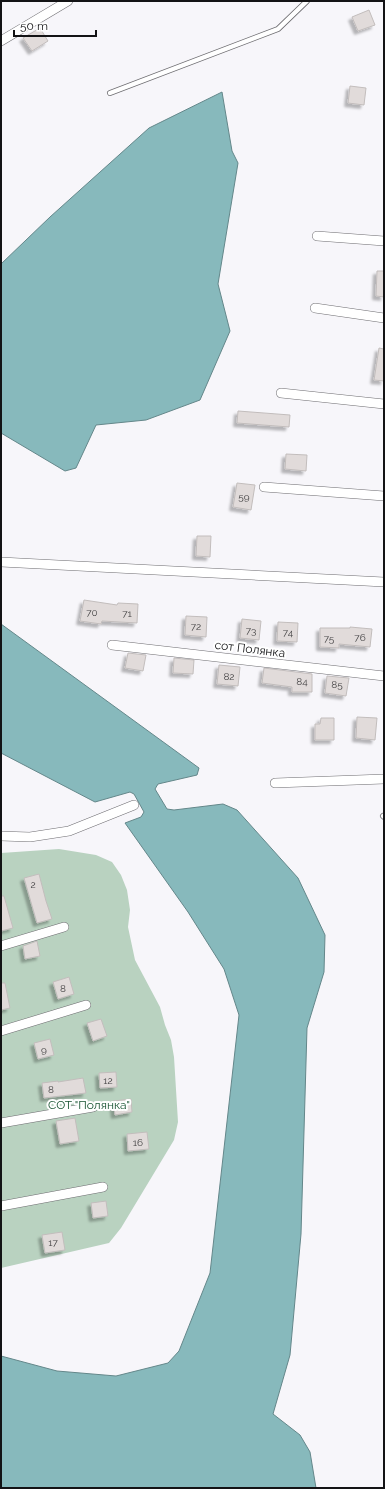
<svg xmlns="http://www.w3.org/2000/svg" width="385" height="1489" font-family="Raleway,sans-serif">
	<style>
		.green { fill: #b9d2c0 }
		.water { fill: #87b9bc; stroke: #64878a }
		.building { fill: #e1dbda; stroke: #c2bdbc; filter: url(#shadow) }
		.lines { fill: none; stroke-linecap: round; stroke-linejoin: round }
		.lane-casing { stroke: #6e6d71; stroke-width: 6 }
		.street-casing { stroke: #6e6d71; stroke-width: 10 }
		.lane { stroke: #fff; stroke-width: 4.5 }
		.street { stroke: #fff; stroke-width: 9 }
		.labels { text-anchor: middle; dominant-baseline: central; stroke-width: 4; stroke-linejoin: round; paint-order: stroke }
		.number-label { font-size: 10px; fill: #464546 }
		.street-label { font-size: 12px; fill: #131315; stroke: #fff }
		.park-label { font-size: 12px; fill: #175331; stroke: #fff }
	</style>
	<defs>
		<filter id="shadow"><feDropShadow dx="-3.5" dy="3.5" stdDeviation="1" flood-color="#0004"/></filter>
	</defs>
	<rect width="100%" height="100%" fill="#f7f6fa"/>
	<!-- green -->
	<path class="green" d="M59,849L96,855L112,862L121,875L127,890L130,910L128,927L135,960L160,1007L165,1025L171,1040L174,1057L178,1122L174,1140L121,1228L109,1243L1,1268V853Z"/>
	<!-- water -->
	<g class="water">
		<path d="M222,92L232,151L238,163L218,284L230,331L200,400L146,420L96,425L76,468L65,471L1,433V264L50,217L149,128Z"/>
		<path d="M1,624L199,768L197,775L158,784L155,789L167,809L174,810L223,804L237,810L298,878L325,935L324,972L307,1028L301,1234L290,1355L273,1414L300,1435L310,1452L316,1488H1V1356L57,1371L116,1376L168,1363L179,1351L210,1273L239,1015L224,969L188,912L125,823L141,817L144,812L134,794L130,792L95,802L1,753Z"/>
	</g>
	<!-- building -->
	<g class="building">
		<path d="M369,10L375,25L358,31L352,17Z"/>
		<path d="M40,28L48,41L32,51L23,38Z"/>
		<path d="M350,86L366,88L364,105L348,103Z"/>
		<path d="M377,271H384V297L376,296Z"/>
		<path d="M379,348L384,349V381L374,380Z"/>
		<path d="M238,411L290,415L289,427L237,423Z"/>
		<path d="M286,454L307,455L306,471L285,469Z"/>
		<path d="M237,483L255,485L251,510L233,507Z"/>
		<path d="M197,536H211L210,557L196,556Z"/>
		<path d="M84,600L117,605L118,603L138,604L137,623L102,621L101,624L80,621Z"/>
		<path d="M186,616L207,617L206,637L185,635Z"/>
		<path d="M242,619L261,621L259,640L240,638Z"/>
		<path d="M278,622L298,623L297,642L277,641Z"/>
		<path d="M350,627L372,629L370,647L339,644V648L320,647V628H350Z"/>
		<path d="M128,653L146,655L143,671L125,668Z"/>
		<path d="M174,658L194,660L193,674L173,673Z"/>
		<path d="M219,665L240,667L238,686L217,684Z"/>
		<path d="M264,668L312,674V692H292V687L262,683Z"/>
		<path d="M327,676L349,678L346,696L325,693Z"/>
		<path d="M357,717L377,718L375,740L356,738Z"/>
		<path d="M321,718H334V740H315V724H320Z"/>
		<path d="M39,874L46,901L52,919L37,923L24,878Z"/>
		<path d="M1,896H4L13,928L1,931Z"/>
		<path d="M37,941L40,956L25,959L23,946Z"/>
		<path d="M69,977L74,994L58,999L53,982Z"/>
		<path d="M1,983H5L10,1008L1,1010Z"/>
		<path d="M101,1019L107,1036L93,1041L87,1023Z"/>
		<path d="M50,1039L54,1055L38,1059L34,1043Z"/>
		<path d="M116,1072L117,1087L100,1088L99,1073Z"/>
		<path d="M83,1078L86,1093L44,1098L42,1083L58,1081V1082Z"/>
		<path d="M131,1099L132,1112L115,1115L113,1101Z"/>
		<path d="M75,1118L79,1141L60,1144L56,1121Z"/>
		<path d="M147,1132L149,1149L128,1151L127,1134Z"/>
		<path d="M106,1201L108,1216L93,1218L91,1203Z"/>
		<path d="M62,1232L65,1250L45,1253L42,1235Z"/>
	</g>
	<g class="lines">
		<defs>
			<g id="lane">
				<path d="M110,93L278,29L307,1"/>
				<path d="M383,816L384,817"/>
			</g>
			<g id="street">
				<path d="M1,41L68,1"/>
				<path d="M317,236L384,241"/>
				<path d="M315,308L384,318"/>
				<path d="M281,393L384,404"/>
				<path d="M264,487L384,496"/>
				<path d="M1,562L384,582"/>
				<path d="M112,645L384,676"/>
				<path d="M275,783L384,779"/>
				<path d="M1,836L30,837L69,831L134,805"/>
				<path d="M1,946L64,927"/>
				<path d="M1,1031L86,1005"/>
				<path d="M1,1123L93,1107"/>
				<path d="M1,1206L103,1187"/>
			</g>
		</defs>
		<!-- lane casing -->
		<use href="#lane" class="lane-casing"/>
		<!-- street casing -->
		<use href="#street" class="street-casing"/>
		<!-- lane -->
		<use href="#lane" class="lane"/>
		<!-- street -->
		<use href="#street" class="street"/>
	</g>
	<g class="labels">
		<!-- number labels -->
		<g class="number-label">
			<text x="244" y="496">59</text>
			<text x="92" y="612">70</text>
			<text x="127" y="613">71</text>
			<text x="196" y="626">72</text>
			<text x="251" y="630">73</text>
			<text x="288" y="632">74</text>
			<text x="360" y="637">76</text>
			<text x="329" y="638">75</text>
			<text x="229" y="676">82</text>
			<text x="302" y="681">84</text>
			<text x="337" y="684">85</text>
			<text x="33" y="884">2</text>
			<text x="63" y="988">8</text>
			<text x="44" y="1049">9</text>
			<text x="108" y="1080">12</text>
			<text x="51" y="1089">8</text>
			<text x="138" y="1142">16</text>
			<text x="53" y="1242">17</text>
		</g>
		<!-- street labels -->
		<g class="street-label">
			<text transform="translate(250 649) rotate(7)">сот Полянка</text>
		</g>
		<!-- park labels -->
		<g class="park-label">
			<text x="89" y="1105">СОТ "Полянка"</text>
		</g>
	</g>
	<!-- border -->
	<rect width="385" height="1489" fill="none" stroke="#131315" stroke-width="4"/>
	<!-- scale -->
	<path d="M14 30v6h82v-6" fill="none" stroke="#131315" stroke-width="2"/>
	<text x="20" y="30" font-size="12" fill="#131315" stroke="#ffffff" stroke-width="3" paint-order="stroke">50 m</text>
</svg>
